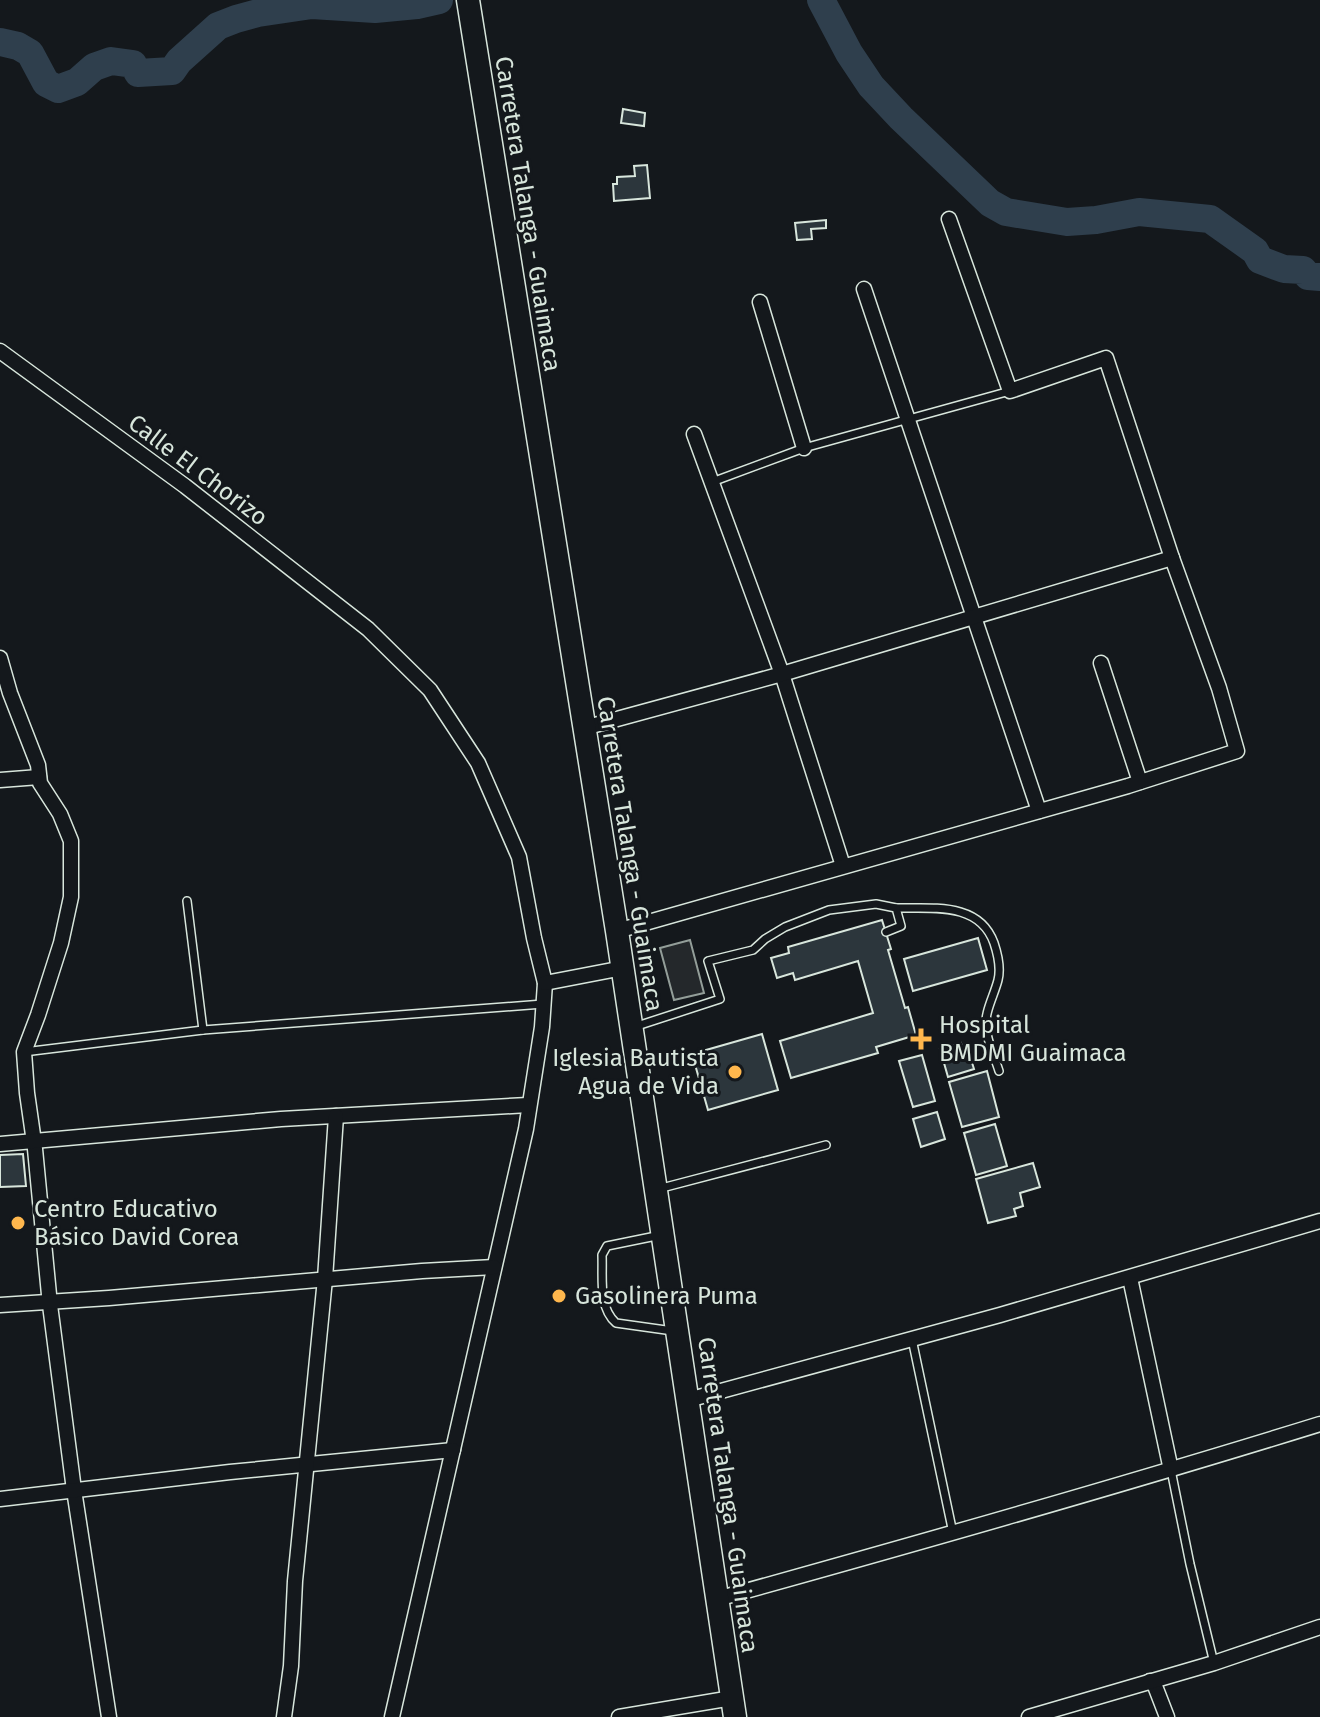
<svg xmlns="http://www.w3.org/2000/svg" width="1320" height="1717" font-family="'Fira Sans',sans-serif">
	<style>
		.parking { fill: #24282b; stroke: #939e99; stroke-width: 2 }
		.lines { fill: none; stroke-linecap: round; stroke-linejoin: round }
		.river { stroke: #2f3f4d; stroke-width: 28 }
		.building { fill: #2c363c; stroke: #d8e6dc; stroke-width: 2 }
		.service-casing { stroke: #d8e6dc; stroke-width: 10 }
		.minor-casing { stroke: #d8e6dc; stroke-width: 17 }
		.primary-casing { stroke: #d8e6dc; stroke-width: 25 }
		.service { stroke: #14181c; stroke-width: 7 }
		.minor { stroke: #14181c; stroke-width: 14 }
		.primary { stroke: #14181c; stroke-width: 22 }
		.poi-dot { fill: #ffb74d; stroke: #14181c; stroke-width: 3 }
		.labels { text-anchor: middle; dominant-baseline: central; stroke-width: 6; stroke-linejoin: round; paint-order: stroke }
		.street-label { font-size: 24px; fill: #d8e6dc; stroke: #14181c }
		.poi-label { font-size: 24px; fill: #d8e6dc; stroke: #14181c; text-anchor: start }
	</style>
	<rect width="100%" height="100%" fill="#14181c"/>
	<!-- parking -->
	<path class="parking" d="M690,940L704,993L674,1000L660,948Z"/>
	<g class="lines">
		<!-- river -->
		<g class="river">
			<path d="M821,0L849,53L871,86L901,118L990,203L1006,212L1067,222L1096,220L1139,212L1210,219L1255,251L1260,260L1284,269L1303,270L1308,276L1320,277"/>
			<path d="M0,42L18,46L30,53L46,83L58,89L77,82L94,67L111,61L133,64L138,73L172,71L179,61L218,26L236,19L258,13L312,5L375,9L417,5L439,0"/>
		</g>
	</g>
	<!-- building -->
	<g class="building">
		<path d="M623,109L645,113L644,126L621,123Z"/>
		<path d="M647,165L650,198L614,201L613,184H617V177L635,176L634,166Z"/>
		<path d="M826,220V228L811,229L812,239L797,240L795,223Z"/>
		<path d="M882,920L891,949L888,950L905,1008L908,1007L916,1035L876,1047L878,1053L791,1078L780,1041L873,1013L858,961L795,980L793,973L777,978L771,958L789,953L788,947Z"/>
		<path d="M978,938L987,970L913,991L904,959Z"/>
		<path d="M762,1034L778,1090L708,1110L692,1054Z"/>
		<path d="M961,1043L964,1054L969,1053L974,1069L948,1077L940,1049Z"/>
		<path d="M922,1055L935,1101L913,1107L899,1061Z"/>
		<path d="M987,1071L999,1117L962,1127L949,1082Z"/>
		<path d="M937,1112L945,1139L921,1147L913,1119Z"/>
		<path d="M995,1124L1007,1166L976,1175L964,1133Z"/>
		<path d="M23,1154L26,1186L0,1187V1155Z"/>
		<path d="M1033,1163L1040,1187L1020,1193L1023,1206L1014,1209L1016,1216L988,1223L976,1179Z"/>
	</g>
	<g class="lines">
		<defs>
			<g id="service">
				<path d="M712,482L804,448L1010,391"/>
				<path d="M187,901L203,1030L543,1004"/>
				<path d="M896,908C931,909 979,901 994,943C998,955 1001,968 998,980C994,996 984,1012 986,1029C988,1043 995,1058 999,1071"/>
				<path d="M634,1027L720,999L708,961L753,950L765,939L785,927L829,910L876,904L896,908L901,926L886,932"/>
				<path d="M24,1052L203,1030"/>
				<path d="M658,1189L826,1145"/>
				<path d="M661,1235L607,1246L602,1255C603,1278 598,1307 616,1323L673,1331"/>
				<path d="M912,1339L953,1533"/>
				<path d="M1171,1470L1190,1564L1214,1663"/>
			</g>
			<g id="minor">
				<path d="M864,289L1039,811"/>
				<path d="M760,302L804,448"/>
				<path d="M0,351L185,486L368,629L430,690L478,763L519,857L534,938L545,983L542,1027L526,1129L392,1717"/>
				<path d="M694,434L782,674L843,866"/>
				<path d="M0,658L10,693L38,765L40,783L60,814L71,841V897L61,943L38,1015L24,1052L27,1093L35,1149L50,1305L74,1490L109,1717"/>
				<path d="M1101,663L1140,782"/>
				<path d="M584,728L782,674L1172,558"/>
				<path d="M0,780L39,777"/>
				<path d="M617,931L1128,786L1237,751L1219,688L1172,558L1106,358L1010,391L949,219"/>
				<path d="M545,983L623,968"/>
				<path d="M0,1144L281,1119L528,1105"/>
				<path d="M1130,1278L1171,1470"/>
				<path d="M0,1305L109,1298L422,1271L494,1267"/>
				<path d="M688,1400L1000,1315L1320,1221"/>
				<path d="M0,1499L230,1472L453,1450"/>
				<path d="M717,1599C919,1543 1120,1486 1320,1424"/>
				<path d="M1150,1681L1155,1686L1167,1717"/>
				<path d="M284,1717L291,1666L295,1581L325,1279L336,1116"/>
				<path d="M619,1717L732,1698"/>
				<path d="M1029,1717L1214,1663L1320,1627"/>
			</g>
			<path id="primary" d="M468,0L617,931L735,1717"/>
		</defs>
		<!-- service casing -->
		<use href="#service" class="service-casing"/>
		<!-- minor casing -->
		<use href="#minor" class="minor-casing"/>
		<!-- primary casing -->
		<use href="#primary" class="primary-casing"/>
		<!-- service -->
		<use href="#service" class="service"/>
		<!-- minor -->
		<use href="#minor" class="minor"/>
		<!-- primary -->
		<use href="#primary" class="primary"/>
	</g>
	<!-- markers -->
	<g class="poi-dot">
		<path d="M917 1027h8v8h8v8h-8v8h-8v-8h-8v-8h8z"/>
		<circle cx="735" cy="1072" r="8"/>
		<circle cx="18" cy="1223" r="8"/>
		<circle cx="559" cy="1296" r="8"/>
	</g>
	<g class="labels">
		<!-- street labels -->
		<g class="street-label">
			<text transform="translate(528 214) rotate(81)">Carretera Talanga - Guaimaca</text>
			<text transform="translate(198 470) rotate(37)">Calle El Chorizo</text>
			<text transform="translate(630 854) rotate(81)">Carretera Talanga - Guaimaca</text>
			<text transform="translate(728 1495) rotate(82)">Carretera Talanga - Guaimaca</text>
		</g>
		<!-- poi labels -->
		<g class="poi-label">
			<text x="939" y="1025">Hospital<tspan x="939" dy="28">BMDMI Guaimaca</tspan></text>
			<text x="719" y="1058" text-anchor="end">Iglesia Bautista<tspan x="719" dy="28">Agua de Vida</tspan></text>
			<text x="34" y="1209">Centro Educativo<tspan x="34" dy="28">Básico David Corea</tspan></text>
			<text x="575" y="1296">Gasolinera Puma</text>
		</g>
	</g>
</svg>
